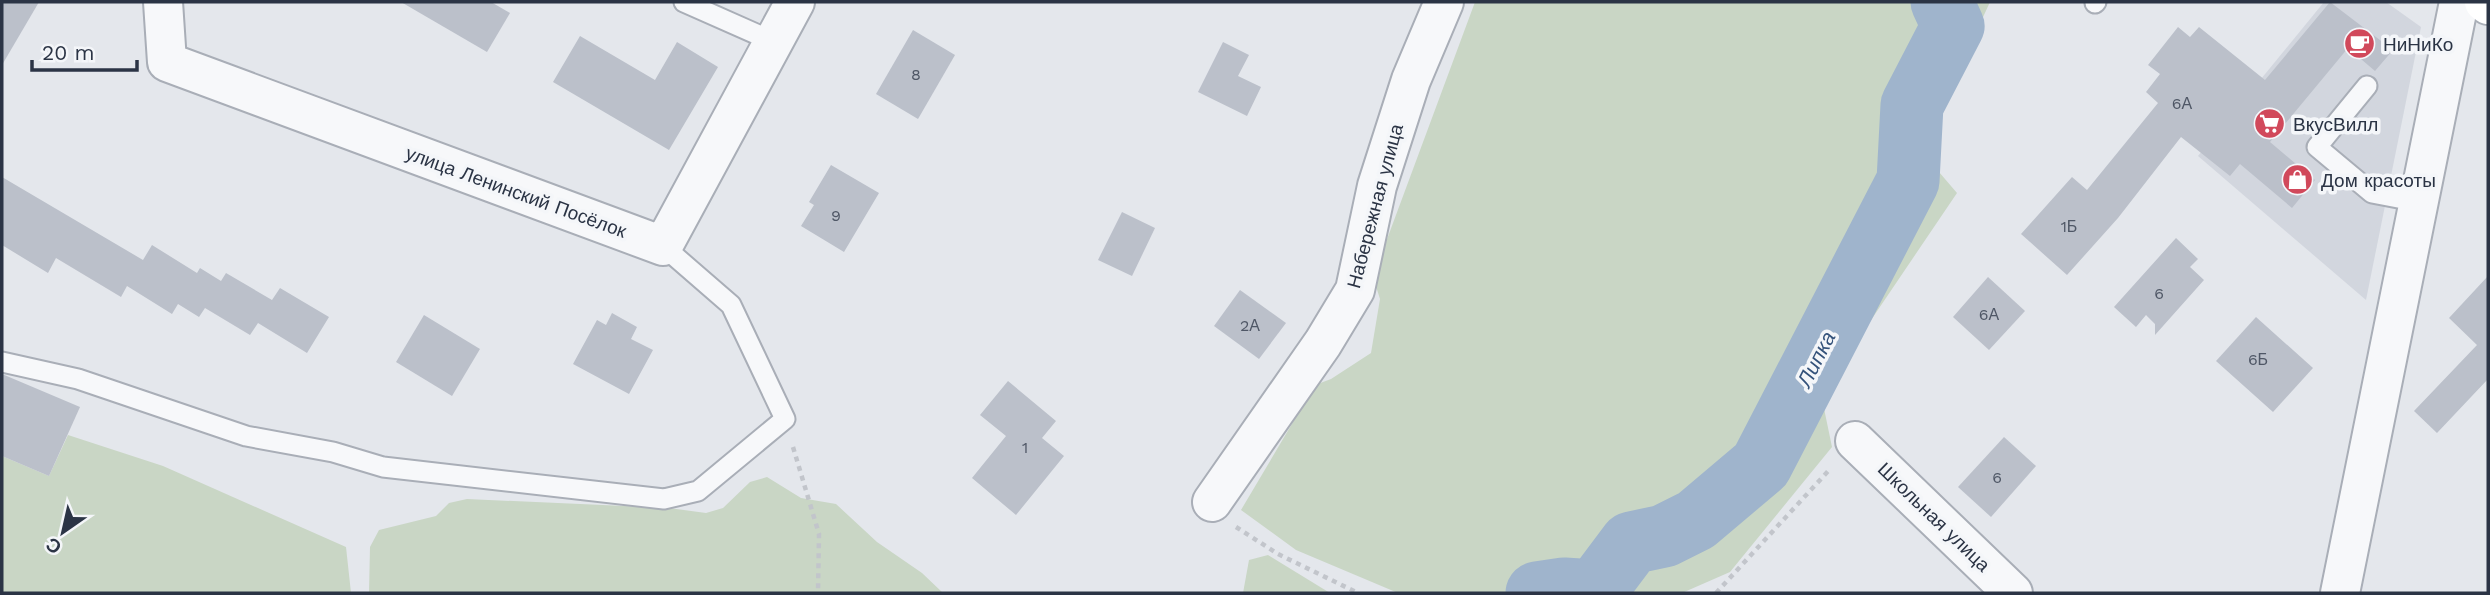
<svg xmlns="http://www.w3.org/2000/svg" width="2490" height="595" font-family="'Work Sans',sans-serif">
	<style>
		.built { fill: #d2d6de }
		.green { fill: #c9d6c5 }
		.lines { fill: none; stroke-linecap: round; stroke-linejoin: round }
		.river { stroke: #9fb4cc; stroke-width: 63 }
		.building { fill: #bbc0ca }
		.service-casing { stroke: #a9aeb7; stroke-width: 23 }
		.minor-casing { stroke: #a9aeb7; stroke-width: 42 }
		.secondary-casing { stroke: #a9aeb7; stroke-width: 42 }
		.path { stroke: #c2c5cb; stroke-width: 4.5; stroke-dasharray: 5 5; stroke-linecap: butt }
		.service { stroke: #f7f8fa; stroke-width: 19 }
		.minor { stroke: #f7f8fa; stroke-width: 38 }
		.secondary { stroke: #fff; stroke-width: 38 }
		.labels { text-anchor: middle; dominant-baseline: central; stroke-width: 7; stroke-linejoin: round; paint-order: stroke }
		.number-label { font-size: 16px; fill: #4f5766 }
		.poi-label { font-size: 19px; fill: #2b3445; stroke: #f4f6f9; text-anchor: start }
		.street-label { font-size: 19px; fill: #2b3445; stroke: #f4f6f9 }
		.water-label { font-size: 21px; font-style: italic; fill: #34527a; stroke: #f4f6f9 }
	</style>
	<rect width="100%" height="100%" fill="#e4e7ec"/>
	<!-- built -->
	<path class="built" d="M2324,2H2386L2421,27L2366,300L2198,156Z"/>
	<!-- green -->
	<g class="green">
		<path d="M1475,2H1990L1921,151L1957,193L1821,394L1832,447L1730,572L1682,593H1398L1296,550L1241,510L1315,385L1331,379L1371,353L1380,299L1373,277Z"/>
		<path d="M68,435L163,466L346,547L351,593H2V456L49,476Z"/>
		<path d="M767,477L801,498L836,504L877,542L922,573L943,593H369L370,547L379,530L436,516L449,503L467,499L669,508L706,513L723,508L750,482Z"/>
		<path d="M1268,555L1330,593H1243L1249,560Z"/>
	</g>
	<g class="lines">
		<!-- river -->
		<path class="river" d="M1537,593L1564,589L1595,591L1631,543L1664,536L1696,520L1761,465L1908,181L1912,105L1953,26L1942,2"/>
	</g>
	<!-- building -->
	<g class="building">
		<path d="M2,2H39L2,65Z"/>
		<path d="M401,2H491L510,13L487,52Z"/>
		<path d="M2330,2L2393,50L2375,71L2348,48L2270,142L2315,180L2292,208L2240,164L2230,176L2181,137L2118,218L2067,275L2021,234L2072,177L2087,190L2158,103L2146,92L2160,74L2148,65L2178,27L2190,37L2199,27L2265,80Z"/>
		<path d="M913,30L955,55L918,119L876,94Z"/>
		<path d="M580,36L655,80L677,42L718,67L669,150L553,82Z"/>
		<path d="M1223,42L1249,55L1238,76L1261,87L1247,116L1198,92Z"/>
		<path d="M831,165L879,193L844,252L801,226L814,205L809,202Z"/>
		<path d="M2,177L143,260L152,245L197,273L200,268L221,281L226,273L272,300L280,288L329,317L307,353L258,323L250,335L205,308L199,317L178,304L172,314L127,286L121,297L56,258L48,273L2,245Z"/>
		<path d="M1122,212L1155,228L1132,276L1098,260Z"/>
		<path d="M2176,238L2198,259L2190,267L2204,280L2155,335V324L2146,315L2136,327L2114,307Z"/>
		<path d="M2488,276V379L2437,433L2414,411L2477,345L2449,318Z"/>
		<path d="M1988,277L2025,311L1989,350L1953,317Z"/>
		<path d="M1240,290L1286,323L1259,359L1214,326Z"/>
		<path d="M612,313L637,327L631,339L653,350L629,394L573,364L597,320L606,325Z"/>
		<path d="M424,315L480,349L452,396L396,362Z"/>
		<path d="M2256,317L2313,368L2273,412L2216,361Z"/>
		<path d="M2,374L80,407L49,476L2,456Z"/>
		<path d="M1008,381L1056,421L1042,438L1064,456L1016,515L972,478L1006,436L980,415Z"/>
		<path d="M2004,437L2036,466L1991,517L1958,487Z"/>
	</g>
	<g class="lines">
		<defs>
			<g id="service">
				<path d="M684,2L772,41"/>
				<path d="M2095,3L2096,2"/>
				<path d="M2367,86L2317,147L2372,193L2419,202"/>
				<path d="M2,362L78,379L246,436L333,452L383,467L664,499L698,491L785,419L731,305L663,246"/>
			</g>
			<g id="minor">
				<path d="M163,2L167,62L663,246L795,2"/>
				<path d="M1855,441L2013,593"/>
				<path d="M1212,502L1323,343L1355,290L1377,186L1411,80L1444,2"/>
				<path d="M2340,593L2459,2"/>
			</g>
			<path id="secondary" d="M2484,2L2488,5"/>
		</defs>
		<!-- service casing -->
		<use href="#service" class="service-casing"/>
		<!-- minor casing -->
		<use href="#minor" class="minor-casing"/>
		<!-- secondary casing -->
		<use href="#secondary" class="secondary-casing"/>
		<!-- path -->
		<g class="path">
			<path d="M793,447L819,534L818,593"/>
			<path d="M1236,527L1278,554L1358,593"/>
			<path d="M1716,593L1831,468"/>
		</g>
		<!-- service -->
		<use href="#service" class="service"/>
		<!-- minor -->
		<use href="#minor" class="minor"/>
		<!-- secondary -->
		<use href="#secondary" class="secondary"/>
	</g>
	<!-- icons -->
	<defs>
		<symbol id="cafe-disc" viewBox="-11 -11 22 22"><circle r="9.5" fill="#d1495b" stroke="#f4f6f9"/><path d="M-5.5-4.5H6V0H3Q3 3.5 0 3.5H-2.5Q-5.5 3.5-5.5 0ZM3-3.2v2h1.7v-2ZM-6 4.5H4V6H-6Z" fill="#fff"/></symbol>
		<symbol id="supermarket-disc" viewBox="-11 -11 22 22"><circle r="9.5" fill="#d1495b" stroke="#f4f6f9"/><path d="M-6-5.5h2.5l.6 2H6L4.5 2H-2.5L-4.4-4H-6ZM-1.5 3.2a1.3 1.3 0 1 0 .1 0ZM3 3.2a1.3 1.3 0 1 0 .1 0Z" fill="#fff"/></symbol>
		<symbol id="shop-disc" viewBox="-11 -11 22 22"><circle r="9.5" fill="#d1495b" stroke="#f4f6f9"/><path d="M-5-2.5h2.3a2.7 3.5 0 0 1 5.4 0H5L5.5 6h-11ZM-1.5-2.5h3a1.5 2.3 0 0 0-3 0Z" fill="#fff"/></symbol>
	</defs>
	<g fill-rule="evenodd">
		<use href="#cafe-disc" x="2342" y="26" width="35" height="35"/>
		<use href="#supermarket-disc" x="2252" y="106" width="35" height="35"/>
		<use href="#shop-disc" x="2280" y="162" width="35" height="35"/>
	</g>
	<g class="labels">
		<!-- number labels -->
		<g class="number-label">
			<text x="916" y="74">8</text>
			<text x="2182" y="103">6А</text>
			<text x="836" y="215">9</text>
			<text x="2069" y="226">1Б</text>
			<text x="2159" y="293">6</text>
			<text x="1989" y="314">6А</text>
			<text x="1250" y="325">2А</text>
			<text x="2258" y="359">6Б</text>
			<text x="1025" y="447">1</text>
			<text x="1997" y="477">6</text>
		</g>
		<!-- poi labels -->
		<g class="poi-label">
			<text x="2383" y="44">НиНиКо</text>
			<text x="2293" y="124">ВкусВилл</text>
			<text x="2321" y="180">Дом красоты</text>
		</g>
		<!-- street labels -->
		<g class="street-label">
			<text transform="translate(516 192) rotate(20)">улица Ленинский Посёлок</text>
			<text transform="translate(1375 206) rotate(-75)">Набережная улица</text>
			<text transform="translate(1934 517) rotate(44)">Школьная улица</text>
		</g>
		<!-- water labels -->
		<g class="water-label">
			<text transform="translate(1816 359) rotate(-63)">Липка</text>
		</g>
	</g>
	<!-- border -->
	<rect width="2490" height="595" fill="none" stroke="#2b3445" stroke-width="7"/>
	<!-- north arrow -->
	<g transform="translate(63 532) rotate(214)" stroke="#f4f6f9" stroke-width="5" paint-order="stroke">
	<path d="M0-5L12 26L0 18L-12 26Z" fill="#2b3445"/>
	<text y="-10" font-size="19" font-weight="bold" text-anchor="middle" fill="#2b3445">С</text>
	</g>
	<!-- scale -->
	<path d="M32 60v10h105v-10" fill="none" stroke="#2b3445" stroke-width="3.5"/>
	<text x="42" y="60" font-size="21" fill="#2b3445" stroke="#f4f6f9" stroke-width="5" paint-order="stroke">20 m</text>
</svg>
